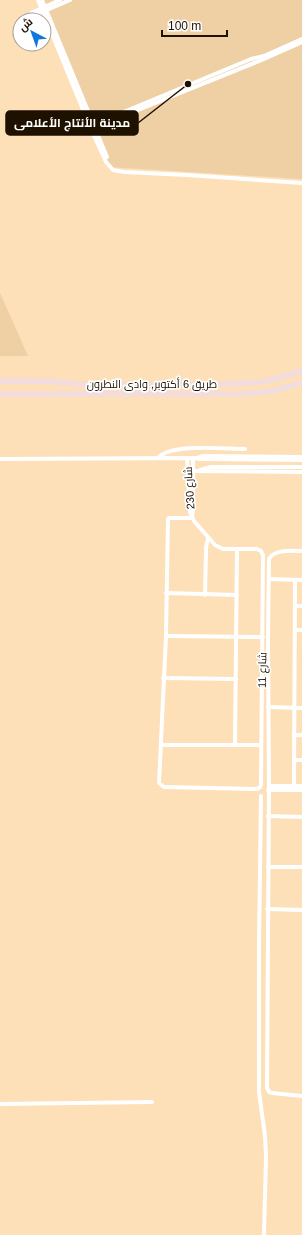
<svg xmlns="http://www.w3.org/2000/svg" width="302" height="1235" font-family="Helvetica,Cairo,sans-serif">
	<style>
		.built { fill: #efd0a5 }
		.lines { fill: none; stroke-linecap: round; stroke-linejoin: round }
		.street { stroke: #fff; stroke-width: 4 }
		.secondary { stroke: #f2dcdd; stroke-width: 5.5 }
		.labels { text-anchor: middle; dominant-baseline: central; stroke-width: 3.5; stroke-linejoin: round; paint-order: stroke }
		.street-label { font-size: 11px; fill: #1e1100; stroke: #fff }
		.leader { fill: none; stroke: #1e1100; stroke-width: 1.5 }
		.callout-dot { fill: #1e1100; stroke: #fff; stroke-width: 1.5 }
		.callout { fill: #1e1100; stroke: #1e1100; stroke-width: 1.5 }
		.callout-label { font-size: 12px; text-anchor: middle; font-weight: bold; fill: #fff }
	</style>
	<rect width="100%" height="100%" fill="#fddfb8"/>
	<!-- built -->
	<g class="built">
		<path d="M40,0H302V179L109,167Z"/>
		<path d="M0,293L28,356H0Z"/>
	</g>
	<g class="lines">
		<!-- street -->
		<g class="street">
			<path d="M38,0L91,129L106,162L113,170L124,172L187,175L302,183"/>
			<path d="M42,0L107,157"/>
			<path d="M31,13L60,0"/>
			<path d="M33,16L70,0"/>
			<path d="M90,126L251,59L264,56L302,39"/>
			<path d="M91,129L264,59L302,42"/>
			<path d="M158,458C171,443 225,449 245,449"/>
			<path d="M187,458L190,512L194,521L215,545L223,549H257L261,551L263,555L261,785L260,787L257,789L164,787L159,783L166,636L168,519L169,518H192"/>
			<path d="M197,458L203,456L302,457"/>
			<path d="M0,459L193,458L201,459L302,460"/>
			<path d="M200,470L211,467H302"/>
			<path d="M187,471L302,472"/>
			<path d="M192,517L193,509V458"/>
			<path d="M302,551C292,551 274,549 269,559L268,638L269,786L267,1088L269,1092L272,1093L302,1096"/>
			<path d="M269,579L302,580"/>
			<path d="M166,593L237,595"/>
			<path d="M205,595L206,548L208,538"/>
			<path d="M295,606H302"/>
			<path d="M295,630H302"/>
			<path d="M166,636L263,637"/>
			<path d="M163,678L236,679"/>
			<path d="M268,707L302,708"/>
			<path d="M294,735H302"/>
			<path d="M161,745H261"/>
			<path d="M235,745L237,550"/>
			<path d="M295,760H302"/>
			<path d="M269,786H302"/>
			<path d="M294,786L295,580"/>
			<path d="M268,790H302"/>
			<path d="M261,796L259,944V1092L265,1136L266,1157L264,1235"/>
			<path d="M268,816L302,817"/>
			<path d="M268,867H302"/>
			<path d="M267,909L302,910"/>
			<path d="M0,1104L152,1102"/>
		</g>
		<!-- secondary -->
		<g class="secondary">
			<path d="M0,381H45L90,385L226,384L259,382L275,379L302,371"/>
			<path d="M0,394H241L272,391L302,383"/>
		</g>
	</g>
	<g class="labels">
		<!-- street labels -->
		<g class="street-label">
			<text x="152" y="384">طريق 6 أكتوبر, وادى النطرون</text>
			<text transform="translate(189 488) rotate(-94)">شارع 230</text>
			<text transform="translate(262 670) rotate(-89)">شارع 11</text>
		</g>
	</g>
	<!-- callouts -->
	<path class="leader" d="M188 84L138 123"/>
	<circle class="callout-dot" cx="188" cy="84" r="4"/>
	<rect class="callout" x="6" y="111" width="132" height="24" rx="4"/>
	<g class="callout-label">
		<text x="72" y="127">مدينة الأنتاج الأعلامى</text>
	</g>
	<!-- north arrow -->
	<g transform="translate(32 32) rotate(319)"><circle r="19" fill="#ffffff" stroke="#a5a099"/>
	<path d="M0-3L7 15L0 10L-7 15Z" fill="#1276df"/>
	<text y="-6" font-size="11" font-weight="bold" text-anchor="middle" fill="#1e1100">ش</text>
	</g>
	<!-- scale -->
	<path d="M162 30v6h65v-6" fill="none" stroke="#1e1100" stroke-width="2"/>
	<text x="168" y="30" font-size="12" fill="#1e1100" stroke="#ffffff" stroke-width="3" paint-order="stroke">100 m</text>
</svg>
